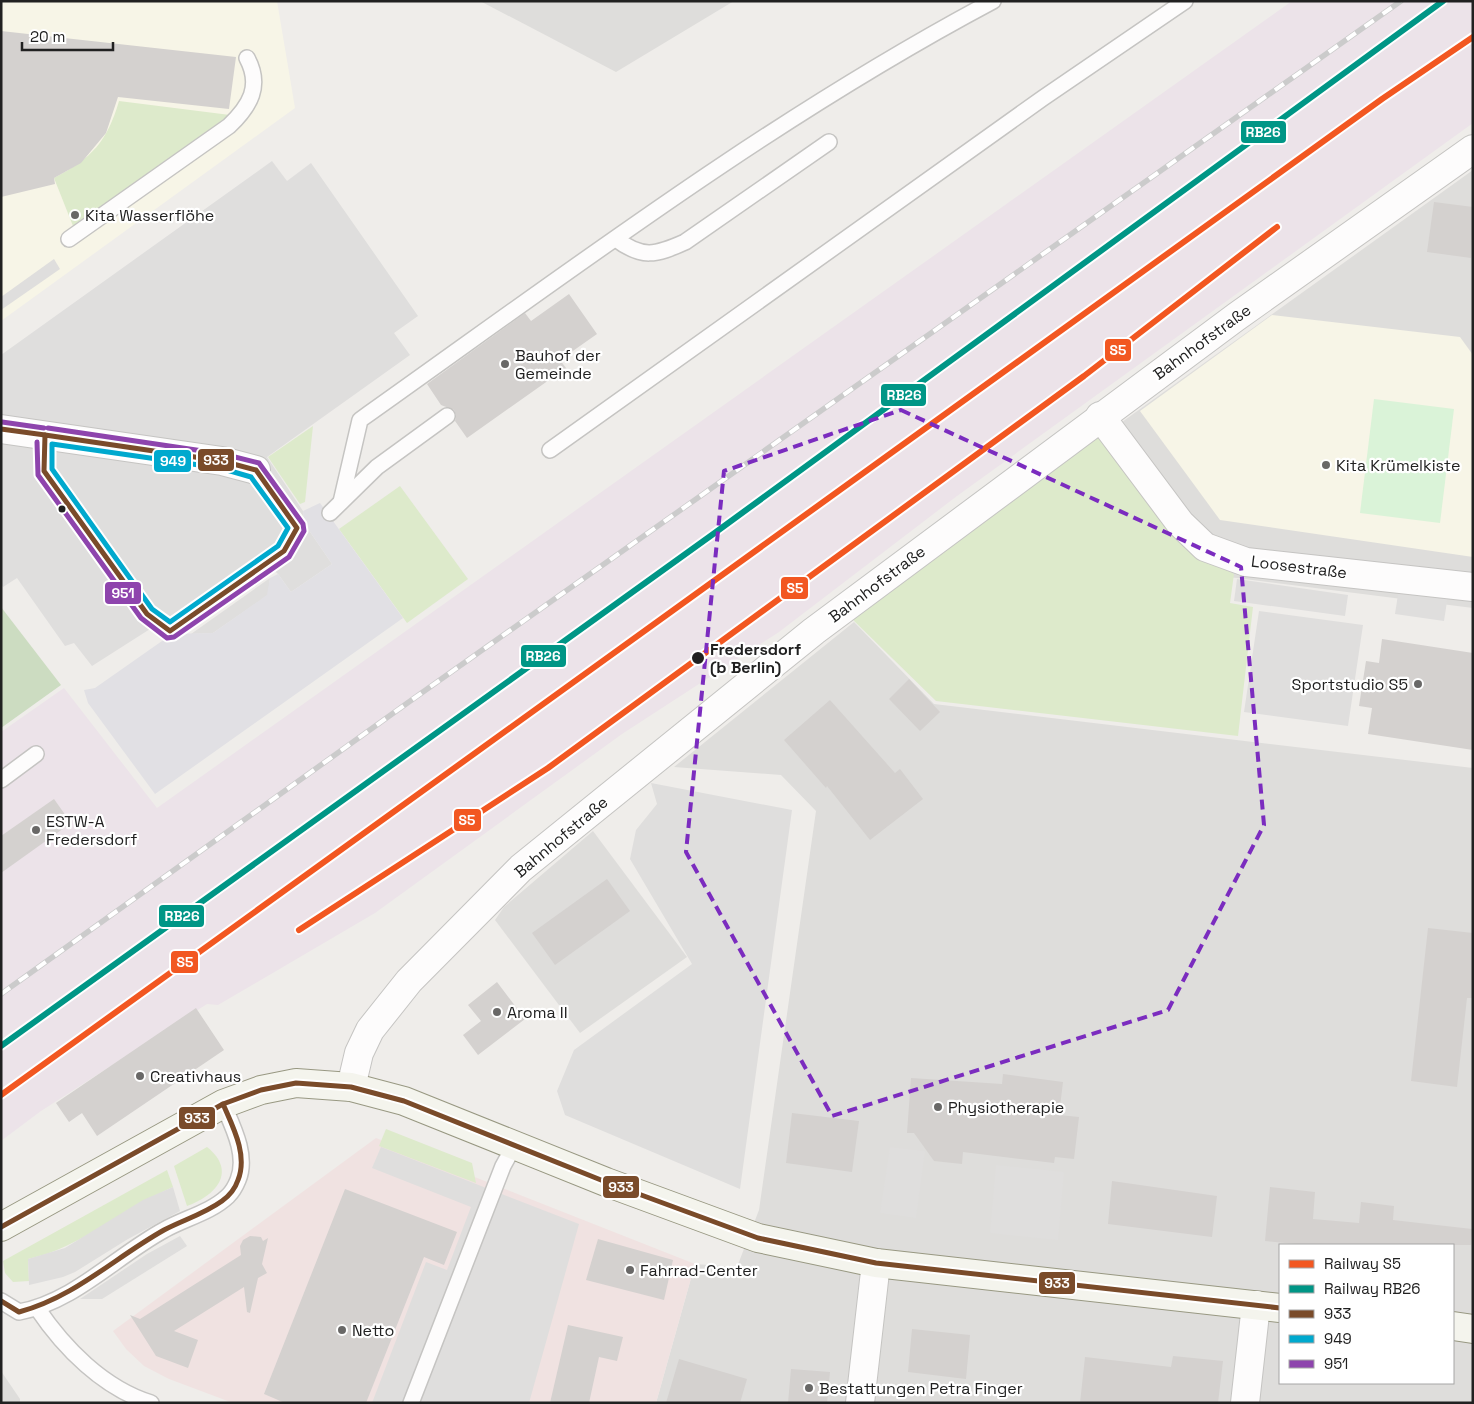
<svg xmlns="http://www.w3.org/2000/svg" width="1474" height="1404" font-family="'Space Grotesk',sans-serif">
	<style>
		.residential { fill: #dedddb; fill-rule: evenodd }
		.commercial { fill: #f0e2e1 }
		.industrial { fill: #ece3e9 }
		.education { fill: #f7f5e7 }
		.grass { fill: #ddeacb }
		.forest { fill: #ccdcc1 }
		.park { fill: #daf3d8 }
		.parking { fill: #dfdedd }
		.plaza { fill: #e1e0e4 }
		.building { fill: #d4d1cf }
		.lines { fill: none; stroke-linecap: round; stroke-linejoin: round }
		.lane-casing { stroke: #c5c4c2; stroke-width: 18 }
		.street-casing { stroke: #c5c4c2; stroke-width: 30 }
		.secondary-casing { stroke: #989882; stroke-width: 30 }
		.lane { stroke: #fdfcfc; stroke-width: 15 }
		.street { stroke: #fdfcfc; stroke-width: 28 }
		.secondary { stroke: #f4f4ed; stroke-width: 28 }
		.rail-casing { stroke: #cbcbcb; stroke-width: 5.5 }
		.rail { stroke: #fff; stroke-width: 4; stroke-dasharray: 11; stroke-linecap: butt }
		.bus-1-casing { stroke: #fff; stroke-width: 9 }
		.bus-2-casing { stroke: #fff; stroke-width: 9 }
		.bus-3-casing { stroke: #fff; stroke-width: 9 }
		.bus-1 { stroke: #7a4b2a; stroke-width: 5 }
		.bus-2 { stroke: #00a9ce; stroke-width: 5 }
		.bus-3 { stroke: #8e44ad; stroke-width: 5 }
		.rail-1-casing { stroke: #fff; stroke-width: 10 }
		.rail-2-casing { stroke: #fff; stroke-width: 10 }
		.rail-1 { stroke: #f25721; stroke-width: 6 }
		.rail-2 { stroke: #009686; stroke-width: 6 }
		.marked { fill: none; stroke: #7b2cbf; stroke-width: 4; stroke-dasharray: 10 6; stroke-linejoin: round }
		.poi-dot { fill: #696867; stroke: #fff; stroke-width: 2 }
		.bus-dot { fill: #212121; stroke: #fff; stroke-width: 2 }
		.labels { text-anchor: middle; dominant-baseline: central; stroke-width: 4.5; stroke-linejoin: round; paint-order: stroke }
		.poi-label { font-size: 16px; fill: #212121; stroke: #fff; text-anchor: start }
		.street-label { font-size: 16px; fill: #212121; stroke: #fff }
		.stop-label { font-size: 16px; font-weight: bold; fill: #212121; stroke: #fff; text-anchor: start }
		.line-badge { stroke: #fff; stroke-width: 2 }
		.badge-label { font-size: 14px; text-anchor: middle; font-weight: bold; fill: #fff }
	</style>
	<rect width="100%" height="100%" fill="#efedea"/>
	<!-- residential -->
	<g class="residential">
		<path d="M480,1H734L616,72Z"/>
		<path d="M1473,170V608L1182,571L1090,445Z"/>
		<path d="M854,622L934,704L1473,768V1403H656L695,1264L737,1267L759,1210L816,811L781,775L674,767ZM1280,1245H1453V1383H1280Z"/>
		<path d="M593,831L687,957L580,1033L495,920L504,907Z"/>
		<path d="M1,1371L20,1399V1403H1Z"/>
	</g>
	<!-- commercial -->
	<path class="commercial" d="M376,1138L695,1264L656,1403H233L169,1379L144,1366L126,1349L113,1331Z"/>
	<!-- industrial -->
	<path class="industrial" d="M1292,1H1473V123L957,496L779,632L622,734L375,913L218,1005L207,1004L41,1111L1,1141V732L64,688L157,808Z"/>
	<!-- education -->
	<g class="education">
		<path d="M1,1H277L295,108L1,321Z"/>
		<path d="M1272,315L1460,337L1473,355V557L1220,520L1140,411Z"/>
	</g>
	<!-- grass -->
	<g class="grass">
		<path d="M119,101L230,115L73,226L54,178C92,158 107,142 119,101Z"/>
		<path d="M313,426L305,502L300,504L268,457Z"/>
		<path d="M1098,437L1106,441L1212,562L1234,574L1230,603L1253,607L1238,736L936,701L849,616Z"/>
		<path d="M400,486L468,579L407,623L339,529Z"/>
		<path d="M386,1129L472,1163L476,1183L379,1146Z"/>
		<path d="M207,1147C238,1172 215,1196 187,1206L174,1166Z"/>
		<path d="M167,1170L173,1187C123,1209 80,1248 28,1259L29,1281L13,1282L5,1273L3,1261Z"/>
	</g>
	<!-- forest -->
	<path class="forest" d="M1,607L61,685L1,728Z"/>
	<!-- park -->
	<path class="park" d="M1374,399L1454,409L1440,523L1360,513Z"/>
	<!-- parking -->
	<g class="parking">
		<path d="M272,161L287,181L311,163L418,316L394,333L410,355L267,457L303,511L304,523L332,564L291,592L278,574L259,556L194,601L92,666L74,643L65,646L17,578L3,587L1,584V355Z"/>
		<path d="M54,259L60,269L1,310V297Z"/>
		<path d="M270,578L268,595L213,633L191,634Z"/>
		<path d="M1237,579L1348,595L1345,616L1234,601Z"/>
		<path d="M1399,588L1448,595L1444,621L1395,614Z"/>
		<path d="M1259,611L1363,625L1348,726L1244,712Z"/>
		<path d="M651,783L792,810L740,1189L565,1115L557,1091L574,1050L692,964L630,859L636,830L657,804Z"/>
		<path d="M381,1147L579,1224L529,1403H372L426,1262L447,1270L471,1207L372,1168Z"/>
		<path d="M890,1147L925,1151L916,1218L880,1213Z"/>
		<path d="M996,1165L1064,1172L1058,1240L990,1233Z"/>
		<path d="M173,1187L180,1211L128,1239L75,1272L63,1277L29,1285L28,1259L65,1248L143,1200Z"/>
		<path d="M180,1236L187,1246L102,1299H80L147,1254Z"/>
	</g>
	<!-- plaza -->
	<path class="plaza" d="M320,503L403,618L155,794L88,703L84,690L95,688L172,634L213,633L267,595L270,578L278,574L291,592L332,564L304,523L303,511Z"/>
	<!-- building -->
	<g class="building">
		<path d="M1,31L236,57L229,109L118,97L106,133L81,163L54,178L55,184L1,197Z"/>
		<path d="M1434,202L1473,207L1471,258L1427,252Z"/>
		<path d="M569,294L597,334L560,360L566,368L467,438L455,421L456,416L454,410L441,405L427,384L525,313L531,321Z"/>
		<path d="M1382,639L1473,653V750L1368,734L1372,708L1359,706L1366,661L1379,663Z"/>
		<path d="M909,679L940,712L920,731L889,699Z"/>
		<path d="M830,700L895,773L900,769L923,799L870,840L827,786L826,788L784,740Z"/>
		<path d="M54,799L71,823L1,873V836Z"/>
		<path d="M607,879L630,911L555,965L532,933Z"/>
		<path d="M1428,928L1473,933V998H1467L1457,1087L1411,1081Z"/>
		<path d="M497,982L525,1019L478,1055L463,1035L481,1021L468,1005Z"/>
		<path d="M196,1008L224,1050L97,1136L82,1113L69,1122L56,1103Z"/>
		<path d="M1003,1074L1063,1082L1059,1115L1079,1117L1074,1159L1055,1157L1054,1163L963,1152L962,1164L934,1161L914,1133H907L911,1078L1002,1084Z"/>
		<path d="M792,1113L859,1121L852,1172L786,1163Z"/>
		<path d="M1112,1181L1217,1196L1212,1237L1108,1224Z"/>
		<path d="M1270,1187L1315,1192L1313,1219L1359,1223L1361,1202L1394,1206L1393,1220L1472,1229L1471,1245H1306L1265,1241Z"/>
		<path d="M345,1189L457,1232L444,1265L424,1257L366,1403H285L264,1394Z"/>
		<path d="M250,1236L261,1237L263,1241L268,1238L262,1264L267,1273L258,1278L250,1313L247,1312L244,1287L174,1331L198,1340L188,1368L156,1356L130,1315L140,1319L241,1255L240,1246L243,1240Z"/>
		<path d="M598,1239L673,1260L664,1300L586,1280Z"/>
		<path d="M568,1325L623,1337L617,1361L599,1357L589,1403H550Z"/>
		<path d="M912,1329L970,1335L966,1379L908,1372Z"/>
		<path d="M1173,1356L1223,1361L1218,1403H1080L1085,1357L1171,1367Z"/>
		<path d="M679,1359L747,1379L740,1403H666Z"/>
		<path d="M791,1369L830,1372L827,1403H788Z"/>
	</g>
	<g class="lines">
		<defs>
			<g id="lane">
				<path d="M69,239L229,126C250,106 262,86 247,58"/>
				<path d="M616,239C642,259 656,255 685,242L829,142"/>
				<path d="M45,435L44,471L147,614L170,631L284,551L297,528L256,470"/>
				<path d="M550,450L1043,98L1185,1"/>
				<path d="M341,502L360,420C566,274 769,120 993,1"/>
				<path d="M330,513L377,467L447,416"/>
				<path d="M1,780L36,754"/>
				<path d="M1,1301L19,1312C74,1302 116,1256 164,1230C185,1218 210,1213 228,1196C231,1193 236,1185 238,1180C248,1156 233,1127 223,1104"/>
				<path d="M37,1308C64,1348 103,1388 151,1403"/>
				<path d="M411,1403L503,1166L514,1146"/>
			</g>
			<g id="street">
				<path d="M1100,416L1180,523L1205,547L1246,562L1473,587"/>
				<path d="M1,429L222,461L256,470"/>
				<path d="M351,1087L359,1053L370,1030L409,981L521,868L814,631L1236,317L1473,149"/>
				<path d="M860,1403L876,1263"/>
				<path d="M1245,1403L1256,1305"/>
			</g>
			<g id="secondary">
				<path d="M1,1227L223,1104L261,1090L296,1083L351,1087L404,1101L606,1182L758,1238L876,1263L1280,1308"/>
				<path d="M1453,1326L1473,1329"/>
			</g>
		</defs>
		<!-- lane casing -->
		<use href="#lane" class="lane-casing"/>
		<!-- street casing -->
		<use href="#street" class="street-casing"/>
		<!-- secondary casing -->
		<use href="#secondary" class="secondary-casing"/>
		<!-- lane -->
		<use href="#lane" class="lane"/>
		<!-- street -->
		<use href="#street" class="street"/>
		<!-- secondary -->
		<use href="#secondary" class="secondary"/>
		<defs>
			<path id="rail" d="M1,994L413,699L1401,1"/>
		</defs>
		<!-- rail casing -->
		<use href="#rail" class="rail-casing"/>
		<!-- rail -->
		<use href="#rail" class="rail"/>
		<defs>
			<g id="bus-1">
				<path d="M1,429L45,435"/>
				<path d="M45,435L222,461L256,470L297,528L284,551L170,631L147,614L44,471Z"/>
				<path d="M1,1227L223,1104L261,1090L296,1083L351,1087L404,1101L606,1182L758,1238L876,1263L1280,1308"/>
				<path d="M1,1301L19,1312C75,1297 114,1258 164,1230C183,1220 204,1214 222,1201C229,1196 235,1189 238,1180C248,1155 233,1127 223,1104"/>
			</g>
			<path id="bus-2" d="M52,444L220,468L251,477L288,528L278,546L170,622L152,609L52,469Z"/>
			<g id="bus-3">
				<path d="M2,422L44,428"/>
				<path d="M37,442L38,475L141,618L167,638L174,637L289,557L304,531L303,524L259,463L223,454L48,428"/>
			</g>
		</defs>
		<!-- bus-1 casing -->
		<use href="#bus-1" class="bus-1-casing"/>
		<!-- bus-2 casing -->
		<use href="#bus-2" class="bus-2-casing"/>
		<!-- bus-3 casing -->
		<use href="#bus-3" class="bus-3-casing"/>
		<!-- bus-1 -->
		<use href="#bus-1" class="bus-1"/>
		<!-- bus-2 -->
		<use href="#bus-2" class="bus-2"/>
		<!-- bus-3 -->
		<use href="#bus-3" class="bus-3"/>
		<defs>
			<g id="rail-1">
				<path d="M299,930L548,768L1084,376L1277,227"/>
				<path d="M1,1095L1382,99L1473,37"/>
			</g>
			<path id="rail-2" d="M1,1046L716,532L1443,1"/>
		</defs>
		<!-- rail-1 casing -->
		<use href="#rail-1" class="rail-1-casing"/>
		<!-- rail-2 casing -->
		<use href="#rail-2" class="rail-2-casing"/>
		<!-- rail-1 -->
		<use href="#rail-1" class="rail-1"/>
		<!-- rail-2 -->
		<use href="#rail-2" class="rail-2"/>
	</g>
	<!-- marked area -->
	<path class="marked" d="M901,410L1241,567L1264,825L1168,1010L832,1116L686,852L724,471Z"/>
	<!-- markers -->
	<g class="poi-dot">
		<circle cx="75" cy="215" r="5"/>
		<circle cx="505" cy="364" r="5"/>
		<circle cx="1326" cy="465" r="5"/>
		<circle cx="1418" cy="684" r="5"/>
		<circle cx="36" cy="830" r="5"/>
		<circle cx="497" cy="1012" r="5"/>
		<circle cx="140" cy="1076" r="5"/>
		<circle cx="938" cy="1107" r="5"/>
		<circle cx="630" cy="1270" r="5"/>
		<circle cx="342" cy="1330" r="5"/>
		<circle cx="809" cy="1388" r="5"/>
	</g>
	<g class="bus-dot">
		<circle cx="62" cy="509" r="4.5"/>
		<circle cx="698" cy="658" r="7"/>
	</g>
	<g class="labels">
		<!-- poi labels -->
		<g class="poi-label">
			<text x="85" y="215">Kita Wasserflöhe</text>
			<text x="515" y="355">Bauhof der<tspan x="515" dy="18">Gemeinde</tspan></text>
			<text x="1336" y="465">Kita Krümelkiste</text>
			<text x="1408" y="684" text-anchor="end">Sportstudio S5</text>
			<text x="46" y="821">ESTW-A<tspan x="46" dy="18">Fredersdorf</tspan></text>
			<text x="507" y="1012">Aroma II</text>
			<text x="150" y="1076">Creativhaus</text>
			<text x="948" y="1107">Physiotherapie</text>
			<text x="640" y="1270">Fahrrad-Center</text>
			<text x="352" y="1330">Netto</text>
			<text x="819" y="1388">Bestattungen Petra Finger</text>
		</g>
		<!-- street labels -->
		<g class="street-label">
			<text transform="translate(1202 342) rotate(-36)">Bahnhofstraße</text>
			<text transform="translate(1299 567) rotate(7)">Loosestraße</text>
			<text transform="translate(877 584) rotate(-37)">Bahnhofstraße</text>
			<text transform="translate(561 837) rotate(-40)">Bahnhofstraße</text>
		</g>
		<!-- stop labels -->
		<g class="stop-label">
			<text x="710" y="649">Fredersdorf<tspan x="710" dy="18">(b Berlin)</tspan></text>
		</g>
	</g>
	<g class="line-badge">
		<rect x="1240" y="120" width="47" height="24" rx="5" fill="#009686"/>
		<rect x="1104" y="338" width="28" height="24" rx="5" fill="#f25721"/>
		<rect x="880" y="383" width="47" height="24" rx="5" fill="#009686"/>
		<rect x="197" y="448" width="38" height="24" rx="5" fill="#7a4b2a"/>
		<rect x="153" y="449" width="39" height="24" rx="5" fill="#00a9ce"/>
		<rect x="780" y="576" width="29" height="24" rx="5" fill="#f25721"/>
		<rect x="104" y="581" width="38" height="24" rx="5" fill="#8e44ad"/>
		<rect x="520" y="644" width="47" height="24" rx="5" fill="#009686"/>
		<rect x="453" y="808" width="29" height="24" rx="5" fill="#f25721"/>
		<rect x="158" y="904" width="47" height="24" rx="5" fill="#009686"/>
		<rect x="170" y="950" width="29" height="24" rx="5" fill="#f25721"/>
		<rect x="178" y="1106" width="38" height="24" rx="5" fill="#7a4b2a"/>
		<rect x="602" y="1175" width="38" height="24" rx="5" fill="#7a4b2a"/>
		<rect x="1038" y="1271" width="38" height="24" rx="5" fill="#7a4b2a"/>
	</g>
	<g class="badge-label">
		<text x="1263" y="137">RB26</text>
		<text x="1118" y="355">S5</text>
		<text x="904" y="400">RB26</text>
		<text x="216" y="465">933</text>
		<text x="173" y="466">949</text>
		<text x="795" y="593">S5</text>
		<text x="123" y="598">951</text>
		<text x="543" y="661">RB26</text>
		<text x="467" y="825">S5</text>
		<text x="182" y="921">RB26</text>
		<text x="185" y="967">S5</text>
		<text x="197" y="1123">933</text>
		<text x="621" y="1192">933</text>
		<text x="1057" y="1288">933</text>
	</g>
	<!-- border -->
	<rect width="1474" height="1404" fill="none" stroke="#212121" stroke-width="5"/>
	<!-- legend -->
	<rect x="1279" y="1244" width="175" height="140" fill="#ffffff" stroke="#a6a6a6"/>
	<rect x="1289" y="1260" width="25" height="8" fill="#f25721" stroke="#a6a6a6"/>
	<text x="1324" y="1269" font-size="15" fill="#212121">Railway S5</text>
	<rect x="1289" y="1285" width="25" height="8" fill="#009686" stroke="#a6a6a6"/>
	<text x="1324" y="1294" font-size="15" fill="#212121">Railway RB26</text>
	<rect x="1289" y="1310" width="25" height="8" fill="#7a4b2a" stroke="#a6a6a6"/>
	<text x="1324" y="1319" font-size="15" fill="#212121">933</text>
	<rect x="1289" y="1335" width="25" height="8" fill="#00a9ce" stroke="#a6a6a6"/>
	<text x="1324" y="1344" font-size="15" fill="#212121">949</text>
	<rect x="1289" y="1360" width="25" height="8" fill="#8e44ad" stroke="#a6a6a6"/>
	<text x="1324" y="1369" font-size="15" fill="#212121">951</text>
	<!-- scale -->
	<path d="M22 42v8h91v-8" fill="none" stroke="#212121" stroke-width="2.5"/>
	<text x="30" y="42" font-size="15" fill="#212121" stroke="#ffffff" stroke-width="4" paint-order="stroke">20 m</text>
</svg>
